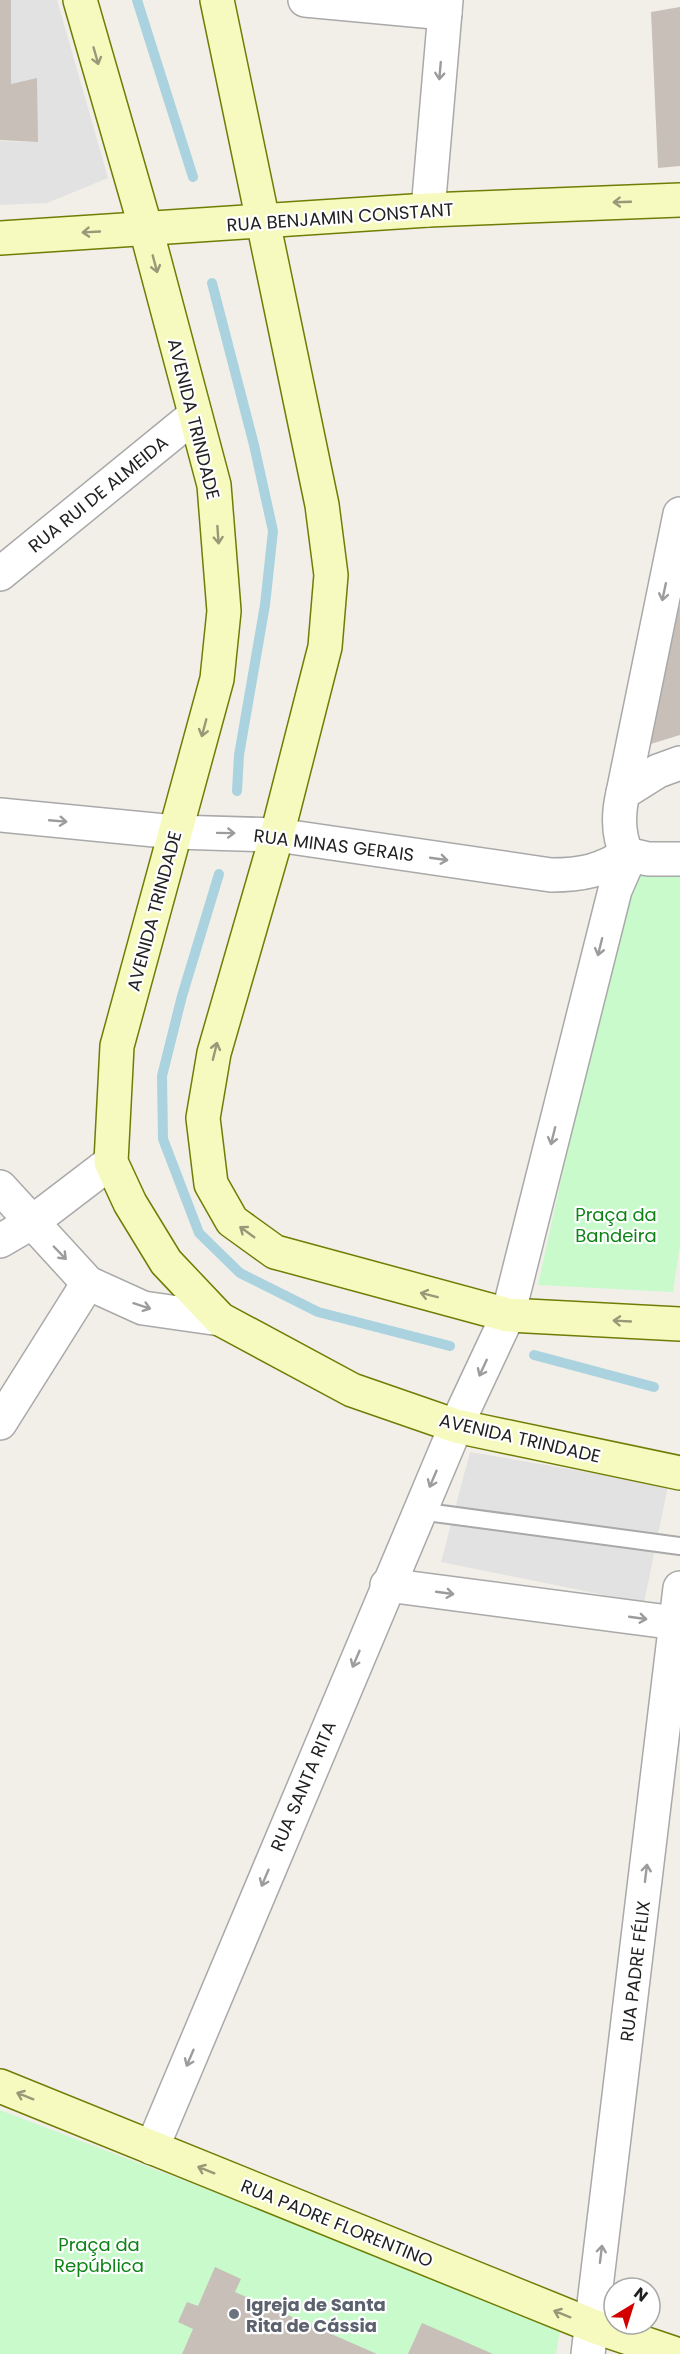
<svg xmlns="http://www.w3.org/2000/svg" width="680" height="2354" font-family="Poppins,sans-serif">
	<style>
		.park { fill: #c8facc }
		.parking { fill: #e2e2e2 }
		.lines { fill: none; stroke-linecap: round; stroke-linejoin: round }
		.stream { stroke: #aad3df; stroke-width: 10 }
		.building { fill: #c7bfb8 }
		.service-casing { stroke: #a9a9a9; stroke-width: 20 }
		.minor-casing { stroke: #a9a9a9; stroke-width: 36 }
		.tertiary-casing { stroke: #a9a9a9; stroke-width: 36 }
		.secondary-casing { stroke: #707d05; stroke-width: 36 }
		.service { stroke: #fff; stroke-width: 16 }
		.minor { stroke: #fff; stroke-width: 33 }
		.tertiary { stroke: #fff; stroke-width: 33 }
		.secondary { stroke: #f7fabf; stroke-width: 33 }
		.oneway { stroke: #979978 }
		.oneway2 { stroke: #9c9c9c }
		.worship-dot { fill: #6b7280; stroke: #fff; stroke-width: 2 }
		.labels { text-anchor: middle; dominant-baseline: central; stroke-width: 4.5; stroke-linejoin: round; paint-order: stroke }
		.street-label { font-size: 18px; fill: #222; stroke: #fff }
		.park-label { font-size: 18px; fill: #0c8416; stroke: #fff }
		.worship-label { font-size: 18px; font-weight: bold; fill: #5b616d; stroke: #fff; text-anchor: start }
	</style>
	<rect width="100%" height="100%" fill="#f2efe9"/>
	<!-- park -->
	<g class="park">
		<path d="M680,869V1244L673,1292L538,1285L627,876Z"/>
		<path d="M0,2110L561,2325L556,2354H0Z"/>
	</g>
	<!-- parking -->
	<g class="parking">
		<path d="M11,0H57L108,178L47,203L0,205V141L37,142L36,79L11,84Z"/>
		<path d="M470,1452L668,1486L644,1603L441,1562Z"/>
	</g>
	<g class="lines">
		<!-- stream -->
		<g class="stream">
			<path d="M137,0L193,177"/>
			<path d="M212,283L254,445L273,531L265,605L239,755L237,791"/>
			<path d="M219,874L182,996L162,1076L163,1139L199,1233L240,1273L318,1312L450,1346"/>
			<path d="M534,1355L654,1387"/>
		</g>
	</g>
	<!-- building -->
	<g class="building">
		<path d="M0,0H11V84L37,78L38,142L0,140Z"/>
		<path d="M680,7V166L658,168L651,12Z"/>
		<path d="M676,606L680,607V735L644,746Z"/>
		<path d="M215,2267L241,2279L235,2292L377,2354H182L193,2329L178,2322L187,2302L198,2306Z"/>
		<path d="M422,2323L493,2354H408Z"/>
	</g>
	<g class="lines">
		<defs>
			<path id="service" d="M419,1511L680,1546"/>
			<g id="minor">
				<path d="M305,0L445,13"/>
				<path d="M428,210L446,0"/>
				<path d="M0,574L195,415"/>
				<path d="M0,815L175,832"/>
				<path d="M0,1187L88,1283L143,1308L220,1319"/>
				<path d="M0,1241L31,1223L111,1162"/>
				<path d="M0,1423L88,1283"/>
				<path d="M387,1585L676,1623"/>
				<path d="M152,2148L456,1426"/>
				<path d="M588,2354L680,1588"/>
			</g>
			<g id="tertiary">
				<path d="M680,763L658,771L623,793C618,814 617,834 627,854L648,859H680"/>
				<path d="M623,793L680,514"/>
				<path d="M175,832L277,835L551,875C581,875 602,871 627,854"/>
				<path d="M456,1426L508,1315L615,890L630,856"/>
			</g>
			<g id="secondary">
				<path d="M80,0L146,229L214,485L224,611L217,679L117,1046L111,1162L130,1203L166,1262L220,1319L352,1390L456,1426L680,1473"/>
				<path d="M217,0L322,505L331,575L325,647L277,835L214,1053L203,1118L211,1184L232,1221L275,1252L508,1315L680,1324"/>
				<path d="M0,238L428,210L680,200"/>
				<path d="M0,2086L593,2326L676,2354"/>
			</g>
		</defs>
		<!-- service casing -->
		<use href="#service" class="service-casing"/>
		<!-- minor casing -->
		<use href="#minor" class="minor-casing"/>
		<!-- tertiary casing -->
		<use href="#tertiary" class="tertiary-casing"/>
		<!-- secondary casing -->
		<use href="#secondary" class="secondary-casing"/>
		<!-- service -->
		<use href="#service" class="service"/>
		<!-- minor -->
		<use href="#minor" class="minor"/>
		<!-- tertiary -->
		<use href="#tertiary" class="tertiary"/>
		<!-- secondary -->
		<use href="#secondary" class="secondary"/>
	</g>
	<!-- one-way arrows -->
	<defs><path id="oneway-shaft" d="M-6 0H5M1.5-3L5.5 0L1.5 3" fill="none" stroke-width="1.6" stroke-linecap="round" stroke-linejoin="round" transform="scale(1.5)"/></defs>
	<g class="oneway">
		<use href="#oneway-shaft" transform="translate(96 56) rotate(74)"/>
		<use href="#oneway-shaft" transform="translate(622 202) rotate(178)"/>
		<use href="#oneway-shaft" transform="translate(91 232) rotate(177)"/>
		<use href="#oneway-shaft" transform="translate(155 264) rotate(75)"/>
		<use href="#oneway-shaft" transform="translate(218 535) rotate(86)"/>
		<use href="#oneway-shaft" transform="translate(204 728) rotate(105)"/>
		<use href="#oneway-shaft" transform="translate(215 1051) rotate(-76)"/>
		<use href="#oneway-shaft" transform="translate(247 1232) rotate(-144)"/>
		<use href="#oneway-shaft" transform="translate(429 1295) rotate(-166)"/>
		<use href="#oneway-shaft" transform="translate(622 1321) rotate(-177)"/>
		<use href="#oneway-shaft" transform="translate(25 2096) rotate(-158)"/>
		<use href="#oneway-shaft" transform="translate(206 2170) rotate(-158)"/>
		<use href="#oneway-shaft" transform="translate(562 2314) rotate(-158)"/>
	</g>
	<g class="oneway2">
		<use href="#oneway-shaft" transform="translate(440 71) rotate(95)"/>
		<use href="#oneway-shaft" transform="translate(664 592) rotate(102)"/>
		<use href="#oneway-shaft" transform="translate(58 821) rotate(5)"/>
		<use href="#oneway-shaft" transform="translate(226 833) rotate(1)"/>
		<use href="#oneway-shaft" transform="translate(439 859) rotate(8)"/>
		<use href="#oneway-shaft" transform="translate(600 947) rotate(104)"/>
		<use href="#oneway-shaft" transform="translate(553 1136) rotate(104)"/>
		<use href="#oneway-shaft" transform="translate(60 1253) rotate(46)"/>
		<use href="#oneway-shaft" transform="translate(142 1306) rotate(18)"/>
		<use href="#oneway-shaft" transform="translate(483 1368) rotate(115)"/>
		<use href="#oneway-shaft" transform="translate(433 1479) rotate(113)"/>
		<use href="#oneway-shaft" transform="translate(445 1593) rotate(8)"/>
		<use href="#oneway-shaft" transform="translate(638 1618) rotate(8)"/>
		<use href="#oneway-shaft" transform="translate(356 1659) rotate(113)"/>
		<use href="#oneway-shaft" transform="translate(646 1873) rotate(-83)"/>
		<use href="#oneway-shaft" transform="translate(265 1878) rotate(113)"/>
		<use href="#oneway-shaft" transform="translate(190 2058) rotate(113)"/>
		<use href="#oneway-shaft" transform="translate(601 2254) rotate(-83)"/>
	</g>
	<!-- markers -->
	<circle class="worship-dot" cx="234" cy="2314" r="6"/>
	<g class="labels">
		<!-- street labels -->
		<g class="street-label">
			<text transform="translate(340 217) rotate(-4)">RUA BENJAMIN CONSTANT</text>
			<text transform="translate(194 419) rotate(76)">AVENIDA TRINDADE</text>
			<text transform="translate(98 494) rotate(-39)">RUA RUI DE ALMEIDA</text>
			<text transform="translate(334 845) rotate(7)">RUA MINAS GERAIS</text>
			<text transform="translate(154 911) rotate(-75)">AVENIDA TRINDADE</text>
			<text transform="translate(520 1438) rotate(13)">AVENIDA TRINDADE</text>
			<text transform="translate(303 1786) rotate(-67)">RUA SANTA RITA</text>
			<text transform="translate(635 1971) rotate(-83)">RUA PADRE FÉLIX</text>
			<text transform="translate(337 2223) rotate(22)">RUA PADRE FLORENTINO</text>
		</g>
		<!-- park labels -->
		<g class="park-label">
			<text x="616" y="1214">Praça da<tspan x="616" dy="21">Bandeira</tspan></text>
			<text x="99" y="2244">Praça da<tspan x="99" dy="21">República</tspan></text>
		</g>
		<!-- worship labels -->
		<g class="worship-label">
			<text x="246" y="2304">Igreja de Santa<tspan x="246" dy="21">Rita de Cássia</tspan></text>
		</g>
	</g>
	<!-- north arrow -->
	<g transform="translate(632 2306) rotate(38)"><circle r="28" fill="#ffffff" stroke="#a7a7a7" stroke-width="1.5"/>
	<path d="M0-4.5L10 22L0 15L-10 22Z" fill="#d40000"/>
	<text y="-9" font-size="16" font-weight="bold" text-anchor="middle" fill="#222222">N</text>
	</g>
</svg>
